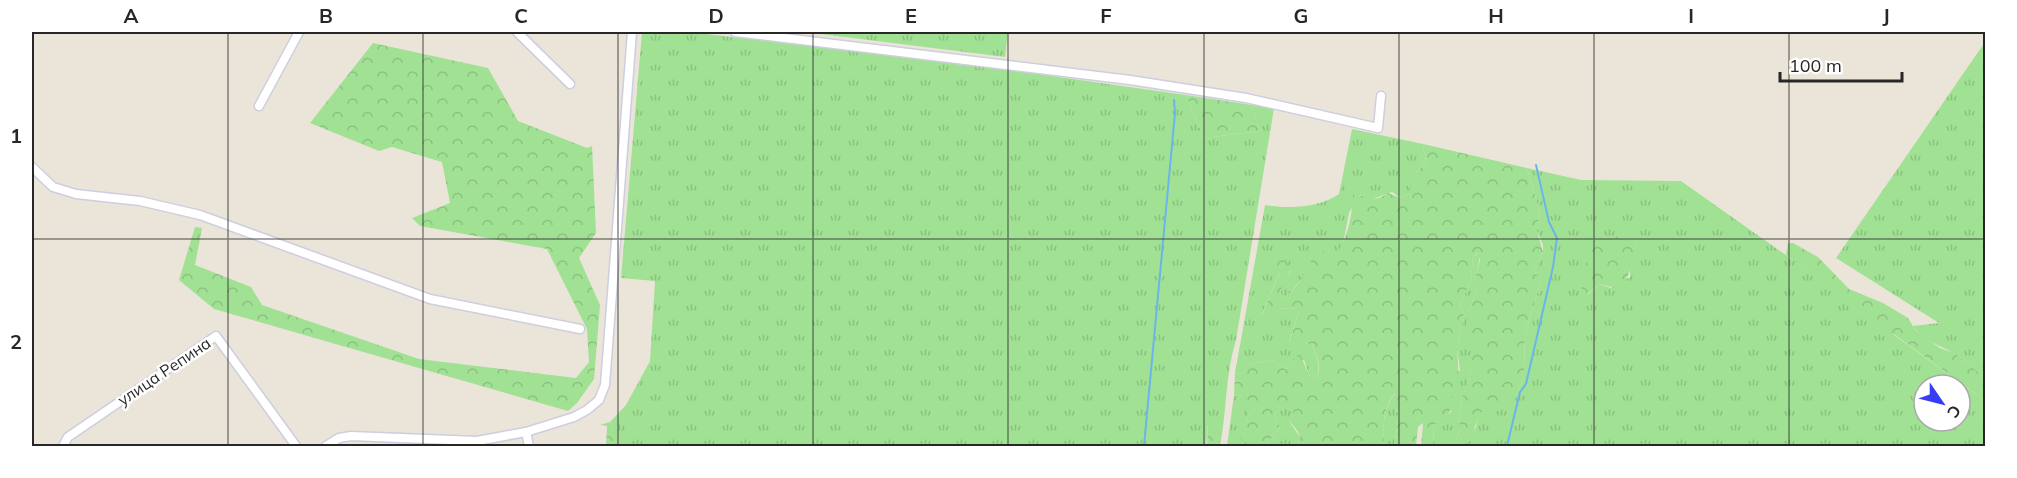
<svg xmlns="http://www.w3.org/2000/svg" width="2017" height="478" font-family="Mulish,sans-serif">
	<style>
		.grass { fill: url(#grass-tufts); fill-rule: evenodd }
		.forest { fill: url(#forest-crowns) }
		.lines { fill: none; stroke-linecap: round; stroke-linejoin: round }
		.stream { stroke: #6ab5ec; stroke-width: 2 }
		.minor-casing { stroke: #cdcee0; stroke-width: 11 }
		.minor { stroke: #fff; stroke-width: 8 }
		.grid { fill: none; stroke: #272727; stroke-width: 1.5; stroke-opacity: 0.55 }
		.labels { text-anchor: middle; dominant-baseline: central; stroke-width: 5; stroke-linejoin: round; paint-order: stroke }
		.street-label { font-size: 16px; fill: #272727; stroke: #fff }
		.neatline { fill: none; stroke: #272727; stroke-width: 2 }
		.grid-label { font-size: 20px; text-anchor: middle; font-weight: bold; fill: #272727 }
	</style>
	<defs>
		<pattern id="grass-tufts" width="24" height="20" patternUnits="userSpaceOnUse" patternTransform="scale(1.5)"><rect width="24" height="20" fill="#a1e194"/><path d="M3 7l-1-3M5 7V3M7 7l1-3M15 17l-1-3M17 17v-4M19 17l1-3" fill="none" stroke="#8bc180"/></pattern>
		<pattern id="forest-crowns" width="20" height="18" patternUnits="userSpaceOnUse" patternTransform="scale(1.5)"><rect width="20" height="18" fill="#a1e194"/><path d="M2 6a3 3 0 1 1 6 0M12 15a3 3 0 1 1 6 0" fill="none" stroke="#8bc180"/></pattern>
	</defs>
	<rect width="100%" height="100%" fill="#eae5d8"/>
	<!-- grass -->
	<g class="grass">
		<path d="M642,32H689L995,68L1186,95L1204,138L1260,131L1252,105L1274,108L1236,340C1225,375 1227,411 1220,446H1218L1215,422L1208,423L1206,446H619L618,429L610,422L626,405L650,361L655,281L621,278Z"/>
		<path d="M805,32H1008L1005,57Z"/>
		<path d="M1985,42V378C1975,371 1966,362 1956,355C1942,345 1923,342 1913,326L1939,323L1836,258Z"/>
		<path d="M1352,129L1423,144L1426,162L1416,173L1411,194L1401,198L1392,192L1370,200L1360,195L1349,213L1342,249L1336,254L1314,257C1311,267 1293,291 1285,298L1280,292L1290,271L1280,272L1262,314L1271,323L1277,309L1300,308L1289,342L1312,344C1316,357 1323,368 1315,379L1309,375L1304,360L1285,369L1272,360L1251,364L1242,374L1235,373L1265,205C1289,209 1319,208 1339,194Z"/>
		<path d="M1527,168L1581,180L1681,181L1889,328L1894,335L1985,401V446H1458L1464,444L1476,427L1479,411L1494,412L1515,398L1524,377L1525,334L1540,284V276L1534,273L1543,252V245L1537,231L1539,209ZM1625,234L1637,240L1630,262V277L1611,288L1600,284L1588,294C1584,253 1586,248 1625,234ZM1924,385H1960V421H1924Z"/>
		<path d="M1479,253C1481,266 1472,277 1477,290L1468,312L1473,345L1470,377L1462,398L1458,437L1450,446H1433L1434,425L1451,412V390L1460,370L1457,349L1464,313L1460,306L1471,279L1473,257Z"/>
		<path d="M1396,393L1395,408L1399,415L1394,446H1385C1381,432 1384,403 1396,393Z"/>
		<path d="M1234,395L1243,397L1249,411L1247,422L1253,446H1227Z"/>
		<path d="M1286,407L1292,410L1294,415L1289,421L1302,440L1299,446H1265L1280,428L1274,414L1279,409Z"/>
	</g>
	<!-- forest -->
	<g class="forest">
		<path d="M373,43L488,68L518,121L587,148L592,146L596,233L579,258L600,305L594,379L577,403L568,411L214,309L179,280L195,227L202,228L195,265L251,287L262,305L419,359L576,378L589,362L587,329L547,249L420,226L412,218L450,203L442,162L392,147L379,151L310,123Z"/>
		<path d="M1186,95L1252,105L1260,131L1204,138Z"/>
		<path d="M1423,144L1527,168L1539,209L1537,231L1543,252L1534,273L1540,276V284L1525,334L1524,377L1515,398V405L1494,412H1480L1470,441L1458,446H1450L1458,437L1462,398L1470,377L1472,338L1465,335L1468,312L1477,290L1474,283L1480,260L1478,253L1473,257L1471,279L1460,306L1464,313L1457,349L1459,378L1451,390C1454,410 1451,415 1434,425L1433,446H1421L1423,423L1418,427L1416,446H1394L1399,415L1395,408V393C1384,403 1381,433 1385,446H1299C1303,435 1296,429 1289,421L1294,415L1292,410C1284,406 1280,408 1274,414L1280,428L1265,446C1251,447 1240,444 1238,429L1247,422L1249,411L1239,408L1243,397L1234,395L1235,373L1242,374L1251,364L1272,360L1285,369L1291,366L1293,359L1300,354L1309,375L1315,379C1324,368 1316,356 1312,344L1289,343L1300,308L1278,309L1271,324L1263,322L1262,315L1280,272L1275,266L1277,259L1284,258C1295,270 1286,280 1280,292L1285,298C1296,289 1314,263 1314,249L1335,254C1347,245 1353,210 1353,195C1367,195 1374,204 1388,193L1401,198L1411,194V179L1426,162Z"/>
		<path d="M1624,234L1632,235L1637,240C1631,260 1633,274 1619,289L1600,284L1587,294L1581,290L1588,254L1574,247L1585,237L1598,243Z"/>
		<path d="M1788,243H1793L1818,257L1849,289L1883,303L1908,318L1916,331L1940,348L1954,353L1985,378V401L1786,255Z"/>
		<path d="M610,422L618,429L619,446H606L607,426L600,425Z"/>
		<path d="M1208,422H1216L1218,446H1207Z"/>
	</g>
	<g class="lines">
		<!-- stream -->
		<g class="stream">
			<path d="M1144,446L1175,113L1174,100"/>
			<path d="M1507,446L1520,392L1526,384L1553,267L1557,238L1549,222L1536,165"/>
		</g>
		<defs>
			<g id="minor">
				<path d="M517,32L570,84"/>
				<path d="M735,32L1130,80L1246,98L1378,128L1381,96"/>
				<path d="M259,106L299,32"/>
				<path d="M32,167L53,187L76,194L140,201L200,215L430,299L580,329"/>
				<path d="M526,432L529,446"/>
				<path d="M63,446L68,437L216,336L296,446"/>
				<path d="M326,446L339,438L351,436L477,441L526,432L574,417L587,410L599,400L605,385L632,32"/>
			</g>
		</defs>
		<!-- minor casing -->
		<use href="#minor" class="minor-casing"/>
		<!-- minor -->
		<use href="#minor" class="minor"/>
	</g>
	<!-- grid -->
	<path class="grid" d="M228,32V446M423,32V446M618,32V446M813,32V446M1008,32V446M1204,32V446M1399,32V446M1594,32V446M1789,32V446M32,239H1986"/>
	<g class="labels">
		<!-- street labels -->
		<g class="street-label">
			<text transform="translate(164 371) rotate(-34)">улица Репина</text>
		</g>
	</g>
	<!-- border -->
	<rect width="2017" height="478" fill="none" stroke="#ffffff" stroke-width="66"/>
	<!-- north arrow -->
	<g transform="translate(1942 403) rotate(125)"><circle r="28" fill="#ffffff" stroke="#a9a9a9" stroke-width="1.5"/>
	<path d="M0-4.5L10 22L0 15L-10 22Z" fill="#373cf7"/>
	<text y="-9" font-size="16" font-weight="bold" text-anchor="middle" fill="#272727">С</text>
	</g>
	<!-- scale -->
	<path d="M1780 72v9h122v-9" fill="none" stroke="#272727" stroke-width="3"/>
	<text x="1789" y="72" font-size="18" fill="#272727" stroke="#ffffff" stroke-width="4.5" paint-order="stroke">100 m</text>
	<rect x="33" y="33" width="1951" height="412" class="neatline"/>
	<g class="grid-label">
		<text x="131" y="23">A</text>
		<text x="326" y="23">B</text>
		<text x="521" y="23">C</text>
		<text x="716" y="23">D</text>
		<text x="911" y="23">E</text>
		<text x="1106" y="23">F</text>
		<text x="1301" y="23">G</text>
		<text x="1496" y="23">H</text>
		<text x="1691" y="23">I</text>
		<text x="1886" y="23">J</text>
		<text x="16" y="143">1</text>
		<text x="16" y="349">2</text>
	</g>
</svg>
